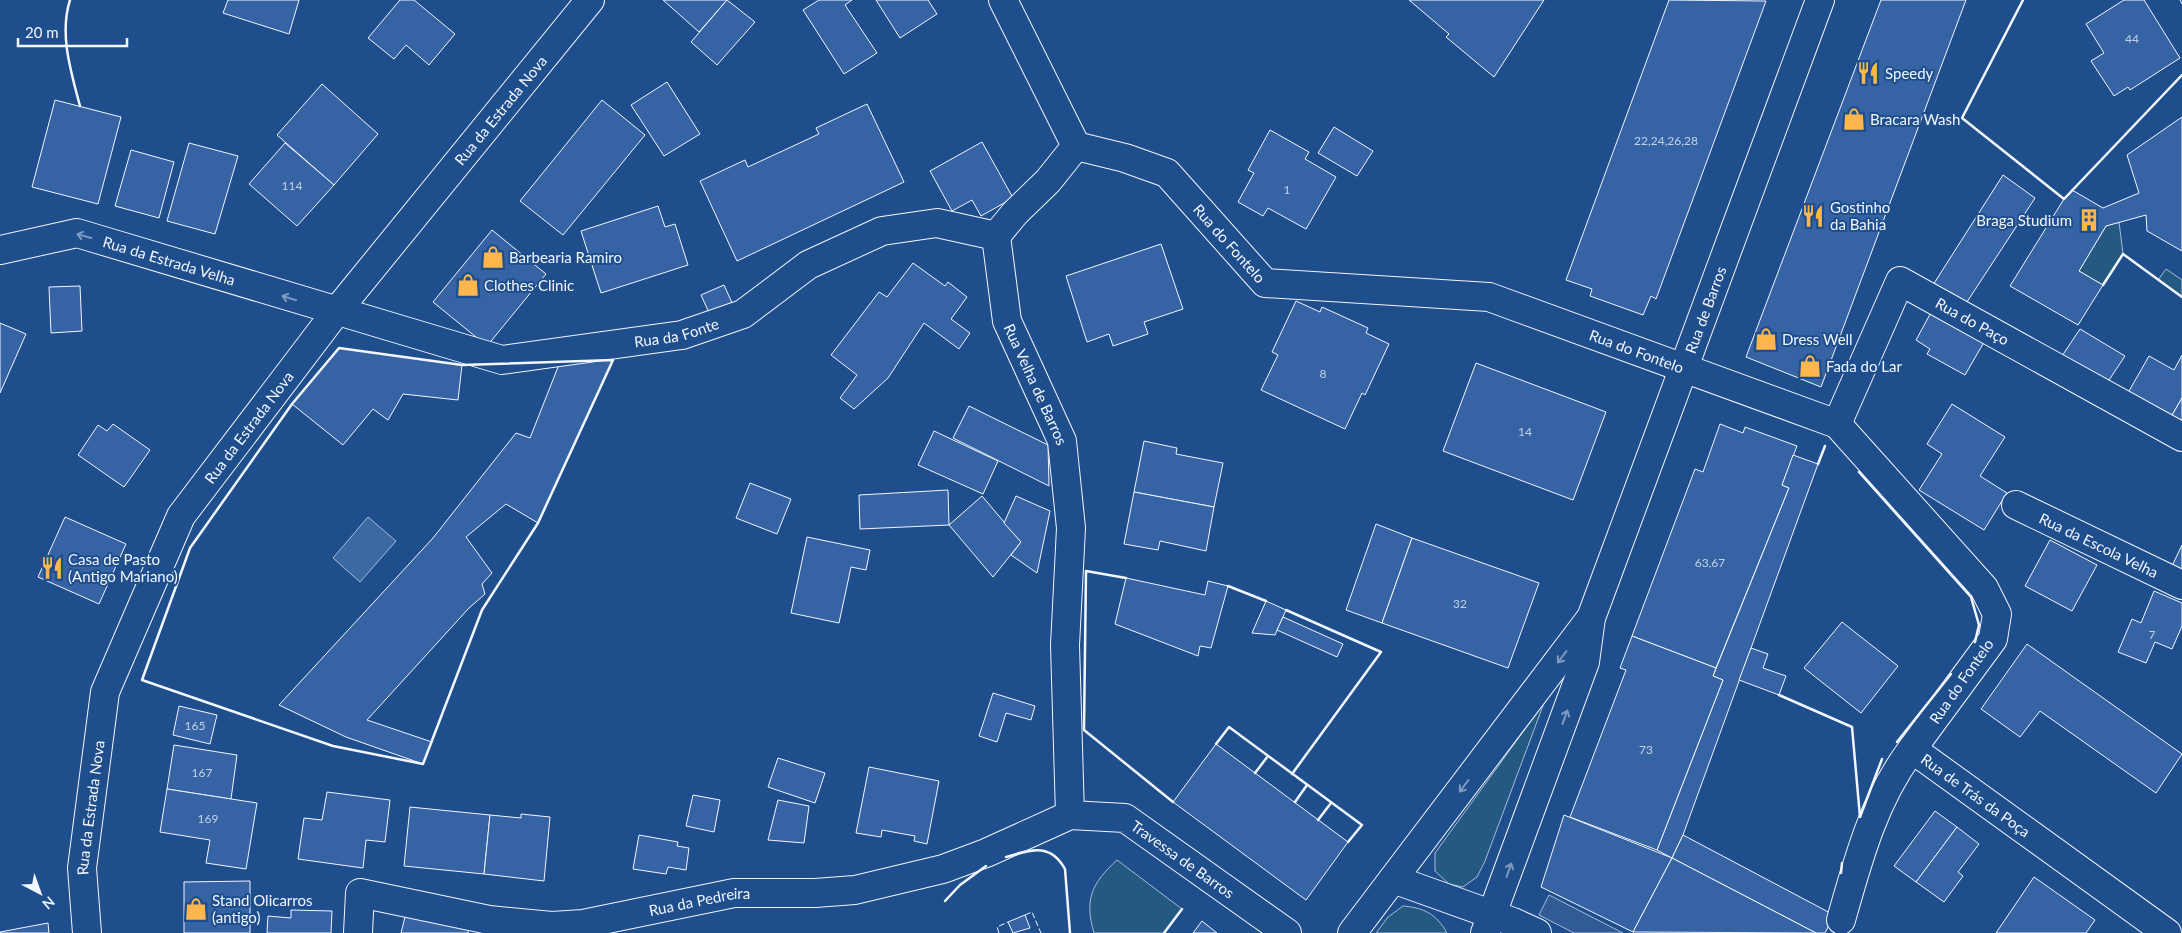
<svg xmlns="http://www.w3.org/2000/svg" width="2182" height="933" font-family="Lato,sans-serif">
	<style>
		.green { fill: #245a82; stroke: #a8bbd7 }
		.parking { fill: #305b95; stroke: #a8bbd7 }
		.water { fill: #3b69a3; stroke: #a8bbd7 }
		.building { fill: #3563a3; stroke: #f2f6ff }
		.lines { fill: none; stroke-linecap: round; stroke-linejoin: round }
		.street-casing { stroke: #f2f6ff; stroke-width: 30 }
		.secondary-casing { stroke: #f2f6ff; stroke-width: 30 }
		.street { stroke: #1f4e8c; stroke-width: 28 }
		.secondary { stroke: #1f4e8c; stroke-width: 28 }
		.fence { stroke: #f2f6ff; stroke-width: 1; stroke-dasharray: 6 2.5; stroke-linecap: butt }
		.wall { stroke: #f2f6ff; stroke-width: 2.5 }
		.oneway { stroke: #7e9ac0 }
		.labels { text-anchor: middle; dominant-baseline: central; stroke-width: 4; stroke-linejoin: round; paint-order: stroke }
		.number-label { font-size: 12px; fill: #c3d1e8 }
		.poi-label { font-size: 15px; fill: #f2f6ff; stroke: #1f4e8c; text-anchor: start }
		.street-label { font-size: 15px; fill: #f2f6ff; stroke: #1f4e8c }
	</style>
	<rect width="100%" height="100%" fill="#1f4e8c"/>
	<!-- green -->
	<g class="green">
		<path d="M2119,222L2123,254L2103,285L2079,271L2106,226Z"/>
		<path d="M2166,269L2182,280V297L2158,280Z"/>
		<path d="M1544,703L1485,861L1477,877L1463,887L1449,884L1435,871V853Z"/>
		<path d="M1117,860L1182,909L1164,933H1094C1084,899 1092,883 1117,860Z"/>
		<path d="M1403,906C1425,908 1436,914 1447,933H1376L1388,917Z"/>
	</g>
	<!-- parking -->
	<path class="parking" d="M1549,895L1623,933H1574L1539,915Z"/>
	<!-- water -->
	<path class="water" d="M368,517L396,541L360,582L333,558Z"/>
	<!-- building -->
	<g class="building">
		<path d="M228,0H299L289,34L223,13Z"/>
		<path d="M400,0H414L455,34L429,65L406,45L394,59L368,38Z"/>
		<path d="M663,0H727L699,32Z"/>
		<path d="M727,0L755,22L717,65L691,42Z"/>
		<path d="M819,0H852L845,5L877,53L844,74L803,10Z"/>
		<path d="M876,0H928L937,14L900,38Z"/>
		<path d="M1409,0H1544L1494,77L1446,37L1449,34Z"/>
		<path d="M1669,0L1766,1L1656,299L1651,296L1643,315L1590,296L1592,289L1566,280Z"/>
		<path d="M1881,0H1966L1821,387L1746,357Z"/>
		<path d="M2124,0H2144L2180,58L2130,90L2128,87L2114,96L2091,61L2104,53L2086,24Z"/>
		<path d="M667,82L700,134L664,156L631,105Z"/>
		<path d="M322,84L378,134L334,185L277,135Z"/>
		<path d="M55,100L121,117L98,204L32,187Z"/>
		<path d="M602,100L645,135L563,235L520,201Z"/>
		<path d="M867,104L904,182L737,261L700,181L745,160L748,167L819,134L816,128Z"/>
		<path d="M2182,117V251L2147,231L2146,215L2106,226L2079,271L2103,285L2078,325L2010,286L2064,199L2072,190L2103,208L2139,193L2127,155Z"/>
		<path d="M1334,127L1373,151L1357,176L1318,153Z"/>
		<path d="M1270,130L1309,152L1305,159L1336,177L1306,229L1268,208L1263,216L1238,202L1254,173L1248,170Z"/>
		<path d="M982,142L1013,198L981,216L972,200L952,211L930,171Z"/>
		<path d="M189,143L238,156L215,234L167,221Z"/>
		<path d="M285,143L334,185L297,226L249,184Z"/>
		<path d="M131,150L174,162L159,218L115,206Z"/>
		<path d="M2003,175L2035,198L1965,305L1933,285Z"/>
		<path d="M658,206L665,227L675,224L688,265L601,293L581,231Z"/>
		<path d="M492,230L546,274L487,346L433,302Z"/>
		<path d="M1161,244L1183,309L1144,322L1148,334L1113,346L1109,334L1087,342L1066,276Z"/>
		<path d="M913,263L945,286L948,282L967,297L951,319L970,333L959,349L924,323L888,378L854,409L840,398L857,375L831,355L879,292L887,297Z"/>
		<path d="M724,285L733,305L710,315L701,295Z"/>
		<path d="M80,286L82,331L51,333L49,287Z"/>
		<path d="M1296,301L1320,312L1322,307L1368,328L1366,333L1389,344L1365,395L1362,393L1345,429L1261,390L1278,355L1272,352Z"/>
		<path d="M1934,307L1987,337L1965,375L1927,354L1930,349L1916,340Z"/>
		<path d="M0,323L26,334L0,393Z"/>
		<path d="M2080,329L2125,356L2103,389L2058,362Z"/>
		<path d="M339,348L462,365L458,400L403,394L388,420L373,409L343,445L292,404Z"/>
		<path d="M2182,355V398L2168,422L2125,398L2149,356L2174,370Z"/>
		<path d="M613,360L538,523L506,504L466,537L492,573L482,584L485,594L469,608L367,720L432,742L423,764L346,737L279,705L433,538L516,433L530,438L560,362Z"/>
		<path d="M1476,363L1606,412L1573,500L1443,451Z"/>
		<path d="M2182,398V435L2168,422Z"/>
		<path d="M1952,404L2005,437L1980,476L2007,493L1984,530L1919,490L1942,454L1927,444Z"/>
		<path d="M969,406L1048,445L1049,486L953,438Z"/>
		<path d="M113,424L150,450L124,487L78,455L98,425L107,431Z"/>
		<path d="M1720,424L1743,433L1745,427L1797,446L1782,485L1789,488L1716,668L1632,636L1695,469L1703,472Z"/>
		<path d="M934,431L998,461L983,494L918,465Z"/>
		<path d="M1144,441L1177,448L1176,454L1223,463L1214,507L1134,492Z"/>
		<path d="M1793,455L1818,464L1683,835L1672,858L1657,850L1723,680L1713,676L1789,488L1782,485Z"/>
		<path d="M750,483L791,499L777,534L736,518Z"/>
		<path d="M948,490L949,525L860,529L859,495Z"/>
		<path d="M1134,492L1214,507L1206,551L1160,541L1158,550L1124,544Z"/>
		<path d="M982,496L1021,542L993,577L949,525Z"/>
		<path d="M1016,496L1050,511L1037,573L1011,555L1021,542L1004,523Z"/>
		<path d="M65,517L126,544L99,604L38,577Z"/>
		<path d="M1376,524L1412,538L1382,623L1346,610Z"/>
		<path d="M807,537L870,550L866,570L851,567L839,623L791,613Z"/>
		<path d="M1412,538L1539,583L1508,668L1382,623Z"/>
		<path d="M2050,540L2097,565L2072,611L2025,586Z"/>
		<path d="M2182,545V573L2171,568Z"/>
		<path d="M1126,578L1205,595L1208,581L1228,586L1211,648L1200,646L1198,656L1115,624Z"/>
		<path d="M2154,591L2182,603V626L2172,649L2155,642L2146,663L2118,652L2132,619L2141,623Z"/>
		<path d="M1266,601L1286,610L1275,635L1252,633Z"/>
		<path d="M1283,617L1343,644L1337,657L1277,630Z"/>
		<path d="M1842,622L1898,666L1861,713L1804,668Z"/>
		<path d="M1632,636L1716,668L1713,676L1723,680L1657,850L1570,817L1626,670L1620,668Z"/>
		<path d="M2027,644L2182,754L2156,793L2040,711L2020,737L1981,709Z"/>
		<path d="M1751,648L1768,654L1763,668L1786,676L1779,695L1739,680Z"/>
		<path d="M993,693L1035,706L1031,720L1006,713L997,742L979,736Z"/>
		<path d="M179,706L217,715L210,744L173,735Z"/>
		<path d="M1216,744L1348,842L1306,900L1173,802Z"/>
		<path d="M174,745L237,755L231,799L167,789Z"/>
		<path d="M778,758L825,773L815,803L768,787Z"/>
		<path d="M869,767L939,781L927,844L914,841L915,836L882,830L881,837L856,833Z"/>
		<path d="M167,789L257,803L246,869L206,863L210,840L160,832Z"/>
		<path d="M327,792L390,800L385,842L366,840L363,868L298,859L304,818L322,820Z"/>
		<path d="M693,795L720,800L714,832L686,826Z"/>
		<path d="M778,800L809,806L804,843L768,840Z"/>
		<path d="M410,807L490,815L484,874L404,866Z"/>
		<path d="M1935,811L1957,827L1916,882L1894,866Z"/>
		<path d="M521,814L550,817L544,881L484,874L490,815L521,818Z"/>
		<path d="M1564,815L1672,858L1633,932L1541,887Z"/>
		<path d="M1957,827L1979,844L1958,872L1963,876L1944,902L1916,882Z"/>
		<path d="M639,835L678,842L677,846L689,848L686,870L668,867L666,874L633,869Z"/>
		<path d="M1683,835L1834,915L1825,933H1816L1672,858Z"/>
		<path d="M1672,858L1816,933L1633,932Z"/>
		<path d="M2034,877L2095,920L2086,933H1996Z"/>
		<path d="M250,881V933H184V882Z"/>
		<path d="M291,910L332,911L331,933H267L268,916L291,918Z"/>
		<path d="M406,913L469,928L468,933H401Z"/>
		<path d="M1025,915L1030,928L1013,933L1008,922Z"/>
		<path d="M1202,921L1217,933H1193Z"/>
		<path d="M48,923L49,933H0V932Z"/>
	</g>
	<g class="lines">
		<defs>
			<g id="street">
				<path id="s1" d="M1003,0L1076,146L1048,181L1015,213L996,236L1007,321L1062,441L1071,528L1065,645L1070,815"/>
				<path id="s2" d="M1076,146L1125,158L1167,173L1265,283L1489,297L1837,424L1984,588L1997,614L1993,639L1912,749"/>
				<path id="s3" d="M0,250L77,233L502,360L682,335L743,314L808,265L882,231L937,223L996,236"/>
				<path id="s4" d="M1837,424L1900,281L2182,437"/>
				<path id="s5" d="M2016,505L2182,585"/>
				<path d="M1393,879L1513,922L1537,933"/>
				<path id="s6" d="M1841,920C1858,860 1874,799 1912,749L2167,933"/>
				<path id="s7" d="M358,933L360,893L489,920L552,926L583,924L734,893H815L855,890L943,869L986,853L1070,815L1125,818L1287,933"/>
				<path d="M1352,933L1590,619"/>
				<path id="s8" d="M1485,933L1585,662L1591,618L1820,0"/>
			</g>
			<g id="secondary">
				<path id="s9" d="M87,933L82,868L105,692L181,516L336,312L590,0"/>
			</g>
		</defs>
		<!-- street casing -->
		<use href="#street" class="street-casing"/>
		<!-- secondary casing -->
		<use href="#secondary" class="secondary-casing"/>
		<!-- street -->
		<use href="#street" class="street"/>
		<!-- secondary -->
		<use href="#secondary" class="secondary"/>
		<!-- fence -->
		<g class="fence">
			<path d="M2180,0L2182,4"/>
			<path d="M1025,915L1032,912L1041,933"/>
			<path d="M999,933L997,927L1008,922"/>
		</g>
		<!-- wall -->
		<g class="wall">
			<path d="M70,0C59,34 71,72 80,106"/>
			<path d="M2023,0L1962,118L2064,199L2182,75"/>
			<path d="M2103,285L2123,254L2182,297"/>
			<path d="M339,348L462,365L613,360L538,523L482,610L423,764L333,746L142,680L190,548L292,404Z"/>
			<path d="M1818,464L1825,446"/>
			<path d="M1859,472L1971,597L1979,625L1975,642"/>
			<path d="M1126,578L1086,571L1084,730L1173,802"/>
			<path d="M1228,586L1266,601"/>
			<path d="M1286,610L1381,652L1292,774"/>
			<path d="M1779,695L1852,727L1860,817L1882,759"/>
			<path d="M1897,742L1951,674"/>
			<path d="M1216,744L1229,727L1362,825L1348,842"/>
			<path d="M1255,773L1268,756"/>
			<path d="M1295,802L1307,785"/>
			<path d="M1318,820L1331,803"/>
			<path d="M1006,857C1031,850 1050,842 1065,869L1070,933"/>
			<path d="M1841,873L1842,863"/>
			<path d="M945,901L960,885L986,866"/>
			<path d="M1164,933L1182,909"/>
		</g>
	</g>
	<!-- one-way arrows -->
	<defs><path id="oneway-shaft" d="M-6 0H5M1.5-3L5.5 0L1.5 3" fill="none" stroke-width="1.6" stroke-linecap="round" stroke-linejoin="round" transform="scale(1.25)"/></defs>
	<g class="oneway">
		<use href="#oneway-shaft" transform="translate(84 236) rotate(-165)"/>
		<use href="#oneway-shaft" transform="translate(289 298) rotate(-163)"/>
		<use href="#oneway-shaft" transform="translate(1562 657) rotate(127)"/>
		<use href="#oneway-shaft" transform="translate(1565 717) rotate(-70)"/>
		<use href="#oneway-shaft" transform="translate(1464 786) rotate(127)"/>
		<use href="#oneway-shaft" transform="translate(1509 870) rotate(-70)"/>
	</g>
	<!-- icons -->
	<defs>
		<symbol id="restaurant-bare" viewBox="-9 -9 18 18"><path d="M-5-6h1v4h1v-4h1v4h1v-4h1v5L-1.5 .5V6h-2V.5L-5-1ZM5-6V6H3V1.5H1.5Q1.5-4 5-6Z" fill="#ffb74d" stroke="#1f4e8c" stroke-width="2.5" paint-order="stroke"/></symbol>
		<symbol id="shop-bare" viewBox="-9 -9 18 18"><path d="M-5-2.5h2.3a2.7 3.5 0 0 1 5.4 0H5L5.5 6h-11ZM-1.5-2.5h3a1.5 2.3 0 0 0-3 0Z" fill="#ffb74d" stroke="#1f4e8c" stroke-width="2.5" paint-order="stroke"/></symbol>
		<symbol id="building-bare" viewBox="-9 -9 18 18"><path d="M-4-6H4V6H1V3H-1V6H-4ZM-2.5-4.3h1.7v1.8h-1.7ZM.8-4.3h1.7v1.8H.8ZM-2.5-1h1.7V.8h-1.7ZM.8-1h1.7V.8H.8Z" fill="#ffb74d" stroke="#1f4e8c" stroke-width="2.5" paint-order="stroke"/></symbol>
	</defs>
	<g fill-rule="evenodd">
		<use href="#restaurant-bare" x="1852" y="57" width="32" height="32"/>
		<use href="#shop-bare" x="1838" y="103" width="32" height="32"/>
		<use href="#restaurant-bare" x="1797" y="200" width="32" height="32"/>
		<use href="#building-bare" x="2073" y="204" width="32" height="32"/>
		<use href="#shop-bare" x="477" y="241" width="32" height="32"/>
		<use href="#shop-bare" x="452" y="269" width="32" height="32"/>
		<use href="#shop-bare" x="1750" y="323" width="32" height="32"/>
		<use href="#shop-bare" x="1794" y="350" width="32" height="32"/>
		<use href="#restaurant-bare" x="36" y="552" width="32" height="32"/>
		<use href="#shop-bare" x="180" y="893" width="32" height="32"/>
	</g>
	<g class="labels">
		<!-- number labels -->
		<g class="number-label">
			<text x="2132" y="38">44</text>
			<text x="1666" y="140">22,24,26,28</text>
			<text x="292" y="185">114</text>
			<text x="1287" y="189">1</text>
			<text x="1323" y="373">8</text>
			<text x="1525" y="431">14</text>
			<text x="1710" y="562">63,67</text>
			<text x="1460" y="603">32</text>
			<text x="2152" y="634">7</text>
			<text x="195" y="725">165</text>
			<text x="1646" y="749">73</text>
			<text x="202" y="772">167</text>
			<text x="208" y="818">169</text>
		</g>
		<!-- poi labels -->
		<g class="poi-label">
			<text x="1885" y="73">Speedy</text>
			<text x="1870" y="119">Bracara Wash</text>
			<text x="1830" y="207">Gostinho<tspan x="1830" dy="17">da Bahia</tspan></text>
			<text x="2072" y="220" text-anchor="end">Braga Studium</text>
			<text x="509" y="257">Barbearia Ramiro</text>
			<text x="484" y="285">Clothes Clinic</text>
			<text x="1782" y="339">Dress Well</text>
			<text x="1826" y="366">Fada do Lar</text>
			<text x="68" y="559">Casa de Pasto<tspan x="68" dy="17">(Antigo Mariano)</tspan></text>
			<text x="212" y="900">Stand Olicarros<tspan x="212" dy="17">(antigo)</tspan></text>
		</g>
		<!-- street labels -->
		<g class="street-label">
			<text stroke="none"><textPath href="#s9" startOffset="951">Rua da Estrada Nova</textPath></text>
			<text stroke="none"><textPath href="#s2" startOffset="189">Rua do Fontelo</textPath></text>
			<text stroke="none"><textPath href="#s3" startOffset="175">Rua da Estrada Velha</textPath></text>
			<text stroke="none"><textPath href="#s8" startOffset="662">Rua de Barros</textPath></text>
			<text stroke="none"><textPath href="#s4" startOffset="239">Rua do Paço</textPath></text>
			<text stroke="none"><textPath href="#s3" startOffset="699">Rua da Fonte</textPath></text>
			<text stroke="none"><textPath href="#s2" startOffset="624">Rua do Fontelo</textPath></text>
			<text stroke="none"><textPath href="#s1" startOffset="439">Rua Velha de Barros</textPath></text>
			<text stroke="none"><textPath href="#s9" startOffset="546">Rua da Estrada Nova</textPath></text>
			<text stroke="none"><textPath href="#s5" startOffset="92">Rua da Escola Velha</textPath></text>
			<text transform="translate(1961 681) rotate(-55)">Rua do Fontelo</text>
			<text stroke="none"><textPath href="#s6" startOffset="265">Rua de Trás da Poça</textPath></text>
			<text stroke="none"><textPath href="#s9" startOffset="126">Rua da Estrada Nova</textPath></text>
			<text stroke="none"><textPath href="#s7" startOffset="896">Travessa de Barros</textPath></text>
			<text stroke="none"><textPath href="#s7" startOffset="385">Rua da Pedreira</textPath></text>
		</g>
	</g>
	<!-- north arrow -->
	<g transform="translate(40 893) rotate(139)" stroke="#1f4e8c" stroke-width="4" paint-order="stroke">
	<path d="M0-4L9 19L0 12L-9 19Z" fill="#f2f6ff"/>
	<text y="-8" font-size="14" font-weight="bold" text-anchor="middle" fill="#f2f6ff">N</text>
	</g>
	<!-- scale -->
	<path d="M18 38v8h109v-8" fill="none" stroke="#f2f6ff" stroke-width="2.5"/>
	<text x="25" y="38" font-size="15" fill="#f2f6ff" stroke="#1f4e8c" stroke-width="4" paint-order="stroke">20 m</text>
</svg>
